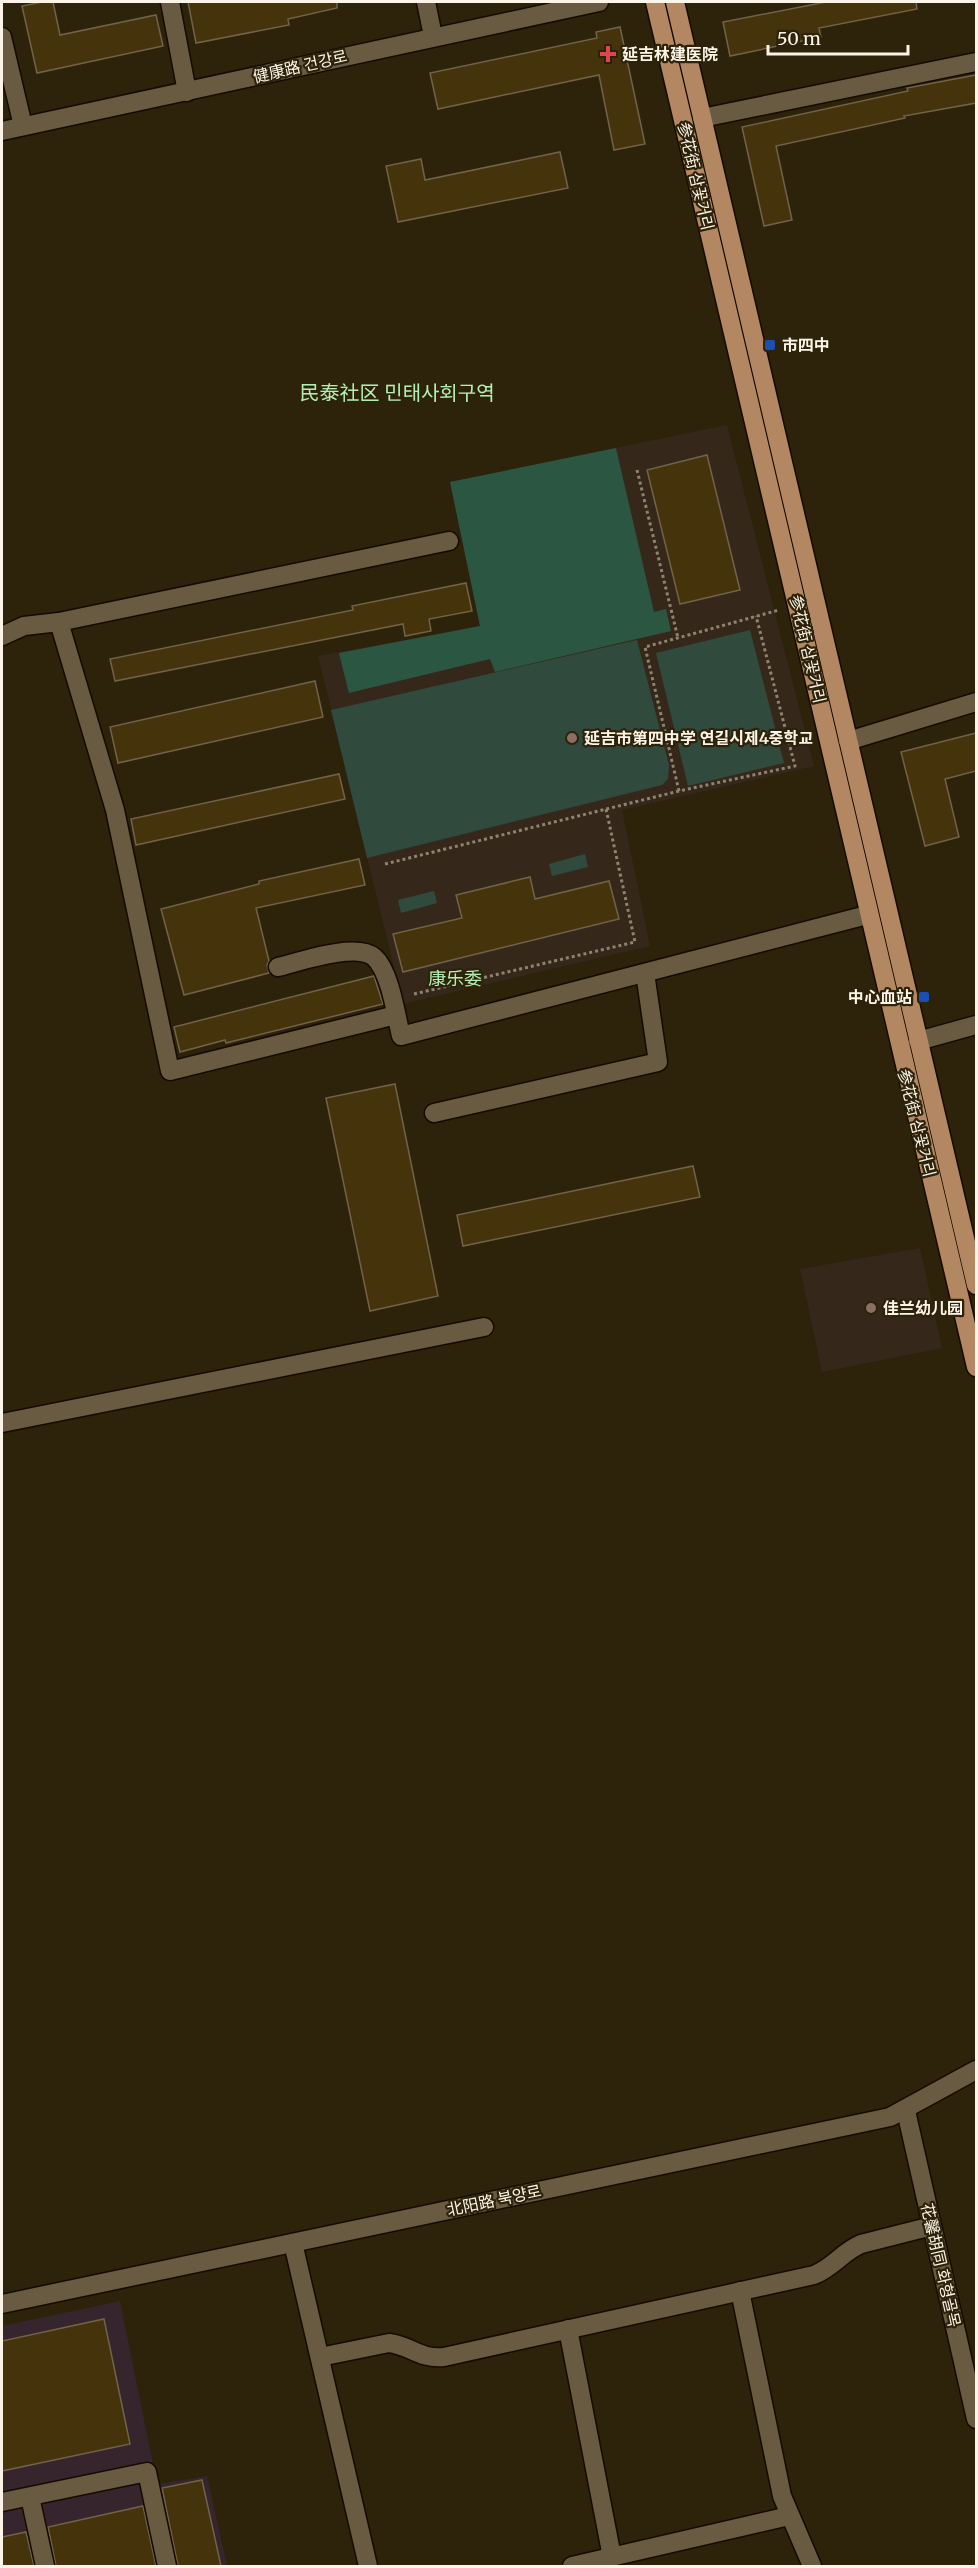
<svg xmlns="http://www.w3.org/2000/svg" width="978" height="2568" font-family="Merriweather,'Noto Sans SC','Noto Sans KR',serif">
	<style>
		.commercial { fill: #37252e }
		.education { fill: #35281b }
		.green { fill: #314a3e }
		.forest { fill: #2b5642 }
		.building { fill: #45330c; stroke: #71634a; stroke-width: 1.5 }
		.lines { fill: none; stroke-linecap: round; stroke-linejoin: round }
		.minor-casing { stroke: #150b00; stroke-width: 21 }
		.major-casing { stroke: #150b00; stroke-width: 21 }
		.path { stroke: #8d8470; stroke-width: 3; stroke-dasharray: 3 3; stroke-linecap: butt }
		.minor { stroke: #685b42; stroke-width: 18 }
		.major { stroke: #b38762; stroke-width: 18 }
		.health-dot { fill: #e0444e; stroke: #2d220a; stroke-width: 2 }
		.transit-dot { fill: #1a4fb4; stroke: #2d220a; stroke-width: 2 }
		.education-dot { fill: #8d6e63; stroke: #2d220a; stroke-width: 2 }
		.labels { text-anchor: middle; dominant-baseline: central; stroke-width: 4.5; stroke-linejoin: round; paint-order: stroke }
		.poi-label { font-size: 16px; font-weight: bold; fill: #fcf4e6; stroke: #2d220a; text-anchor: start }
		.street-label { font-size: 16px; fill: #fcf4e6; stroke: #2d220a }
		.neighbourhood-label { font-size: 18px; fill: #b4eeb3; stroke: #2d220a }
		.quarter-label { font-size: 20px; fill: #b4eeb3; stroke: #2d220a }
	</style>
	<rect width="100%" height="100%" fill="#2d220a"/>
	<!-- commercial -->
	<path class="commercial" d="M120,2301L157,2484L207,2476L227,2566H2V2326Z"/>
	<!-- education -->
	<g class="education">
		<path d="M727,425L814,766L622,810L650,946L403,1004L318,656L480,626L450,482Z"/>
		<path d="M920,1248L942,1348L822,1372L800,1269Z"/>
	</g>
	<!-- green -->
	<g class="green">
		<path d="M750,630L784,763L688,786L656,653Z"/>
		<path d="M637,640L669,765L668,779L662,785L367,858L331,710Z"/>
		<path d="M585,854L588,867L552,876L549,864Z"/>
		<path d="M434,891L437,903L401,913L398,900Z"/>
	</g>
	<!-- forest -->
	<path class="forest" d="M616,448L654,612L666,609L671,631L495,672L490,659L349,693L339,653L480,626L450,482Z"/>
	<!-- building -->
	<g class="building">
		<path d="M42,2H53L60,35L156,15L163,46L37,73L22,6Z"/>
		<path d="M188,2H337V8L288,19L289,25L196,43Z"/>
		<path d="M826,2H916L917,9L819,28L821,37L730,56L723,22Z"/>
		<path d="M620,27L645,144L614,150L599,75L438,109L430,73L597,38L596,32Z"/>
		<path d="M976,75V103L904,116L905,118L776,146L792,220L764,226L742,127L908,91L907,88Z"/>
		<path d="M560,152L568,188L398,222L386,166L421,159L425,180Z"/>
		<path d="M707,455L740,590L680,604L647,470Z"/>
		<path d="M466,583L472,611L429,619L431,631L405,636L403,624L115,681L110,659L353,610L352,606Z"/>
		<path d="M315,681L323,717L118,763L110,727Z"/>
		<path d="M976,733V771L945,779L959,837L925,846L901,752Z"/>
		<path d="M339,774L345,799L136,845L131,819Z"/>
		<path d="M359,859L365,885L256,908L269,961L267,965L269,973L184,995L161,909L259,884V881Z"/>
		<path d="M530,877L535,899L609,881L619,919L403,972L393,934L462,918L456,895Z"/>
		<path d="M374,976L383,1004L226,1043L225,1040L180,1052L174,1027Z"/>
		<path d="M395,1084L438,1296L370,1311L326,1098Z"/>
		<path d="M693,1166L700,1197L463,1246L457,1215Z"/>
		<path d="M104,2319L130,2444L2,2471V2341Z"/>
		<path d="M202,2480L221,2566H178L162,2488Z"/>
		<path d="M143,2506L156,2566H56L48,2527Z"/>
		<path d="M26,2532L34,2566H2V2537Z"/>
	</g>
	<g class="lines">
		<defs>
			<g id="minor">
				<path d="M170,2L187,92"/>
				<path d="M426,2L433,36"/>
				<path d="M2,37L23,126"/>
				<path d="M702,118L976,62"/>
				<path d="M2,131L599,2"/>
				<path d="M59,622L115,810L170,1071L396,1015"/>
				<path d="M2,636L24,626L59,622L449,541"/>
				<path d="M848,741L976,702"/>
				<path d="M278,967C299,962 355,942 374,957C390,971 396,1015 401,1036L867,915"/>
				<path d="M918,1041L976,1025"/>
				<path d="M434,1113L658,1062L645,973"/>
				<path d="M2,1423L484,1327"/>
				<path d="M906,2111L976,2419"/>
				<path d="M293,2243L368,2566"/>
				<path d="M740,2291L782,2496L812,2566"/>
				<path d="M2,2304L890,2117L976,2070"/>
				<path d="M568,2329L612,2557"/>
				<path d="M320,2357L389,2343C412,2346 418,2359 444,2357L814,2275C834,2267 842,2252 861,2244L932,2226"/>
				<path d="M30,2497L45,2566"/>
				<path d="M2,2502L147,2472L167,2566"/>
				<path d="M572,2566L789,2516"/>
			</g>
			<g id="major">
				<path d="M655,2C763,457 867,913 976,1367"/>
				<path d="M675,2L976,1285"/>
			</g>
		</defs>
		<!-- minor casing -->
		<use href="#minor" class="minor-casing"/>
		<!-- major casing -->
		<use href="#major" class="major-casing"/>
		<!-- path -->
		<g class="path">
			<path d="M637,470L678,638"/>
			<path d="M679,791L645,647L779,610"/>
			<path d="M385,864L679,791L795,766L756,616"/>
			<path d="M414,994L635,942L606,809"/>
		</g>
		<!-- minor -->
		<use href="#minor" class="minor"/>
		<!-- major -->
		<use href="#major" class="major"/>
	</g>
	<!-- markers -->
	<path class="health-dot" d="M605 45h6v6h6v6h-6v6h-6v-6h-6v-6h6z"/>
	<g class="transit-dot">
		<rect x="764" y="339" width="12" height="12" rx="3"/>
		<rect x="918" y="991" width="12" height="12" rx="3"/>
	</g>
	<g class="education-dot">
		<circle cx="572" cy="738" r="6"/>
		<circle cx="871" cy="1308" r="6"/>
	</g>
	<g class="labels">
		<!-- poi labels -->
		<g class="poi-label">
			<text x="622" y="54">延吉林建医院</text>
			<text x="782" y="345">市四中</text>
			<text x="584" y="738">延吉市第四中学 연길시제4중학교</text>
			<text x="912" y="997" text-anchor="end">中心血站</text>
			<text x="883" y="1308">佳兰幼儿园</text>
		</g>
		<!-- street labels -->
		<g class="street-label">
			<text transform="translate(300 66) rotate(-13)">健康路 건강로</text>
			<text transform="translate(696 176) rotate(77)">参花街 삼꽃거리</text>
			<text transform="translate(808 649) rotate(77)">参花街 삼꽃거리</text>
			<text transform="translate(917 1123) rotate(76)">参花街 삼꽃거리</text>
			<text transform="translate(494 2200) rotate(-12)">北阳路 북양로</text>
			<text transform="translate(941 2265) rotate(77)">花馨胡同 화형골목</text>
		</g>
		<!-- neighbourhood labels -->
		<g class="neighbourhood-label">
			<text x="455" y="978">康乐委</text>
		</g>
		<!-- quarter labels -->
		<g class="quarter-label">
			<text x="397" y="392">民泰社区 민태사회구역</text>
		</g>
	</g>
	<!-- border -->
	<rect width="978" height="2568" fill="none" stroke="#fcf4e6" stroke-width="6"/>
	<!-- scale -->
	<path d="M768 45v9h140v-9" fill="none" stroke="#fcf4e6" stroke-width="3"/>
	<text x="777" y="45" font-size="18" fill="#fcf4e6" stroke="#2d220a" stroke-width="4.5" paint-order="stroke">50 m</text>
</svg>
